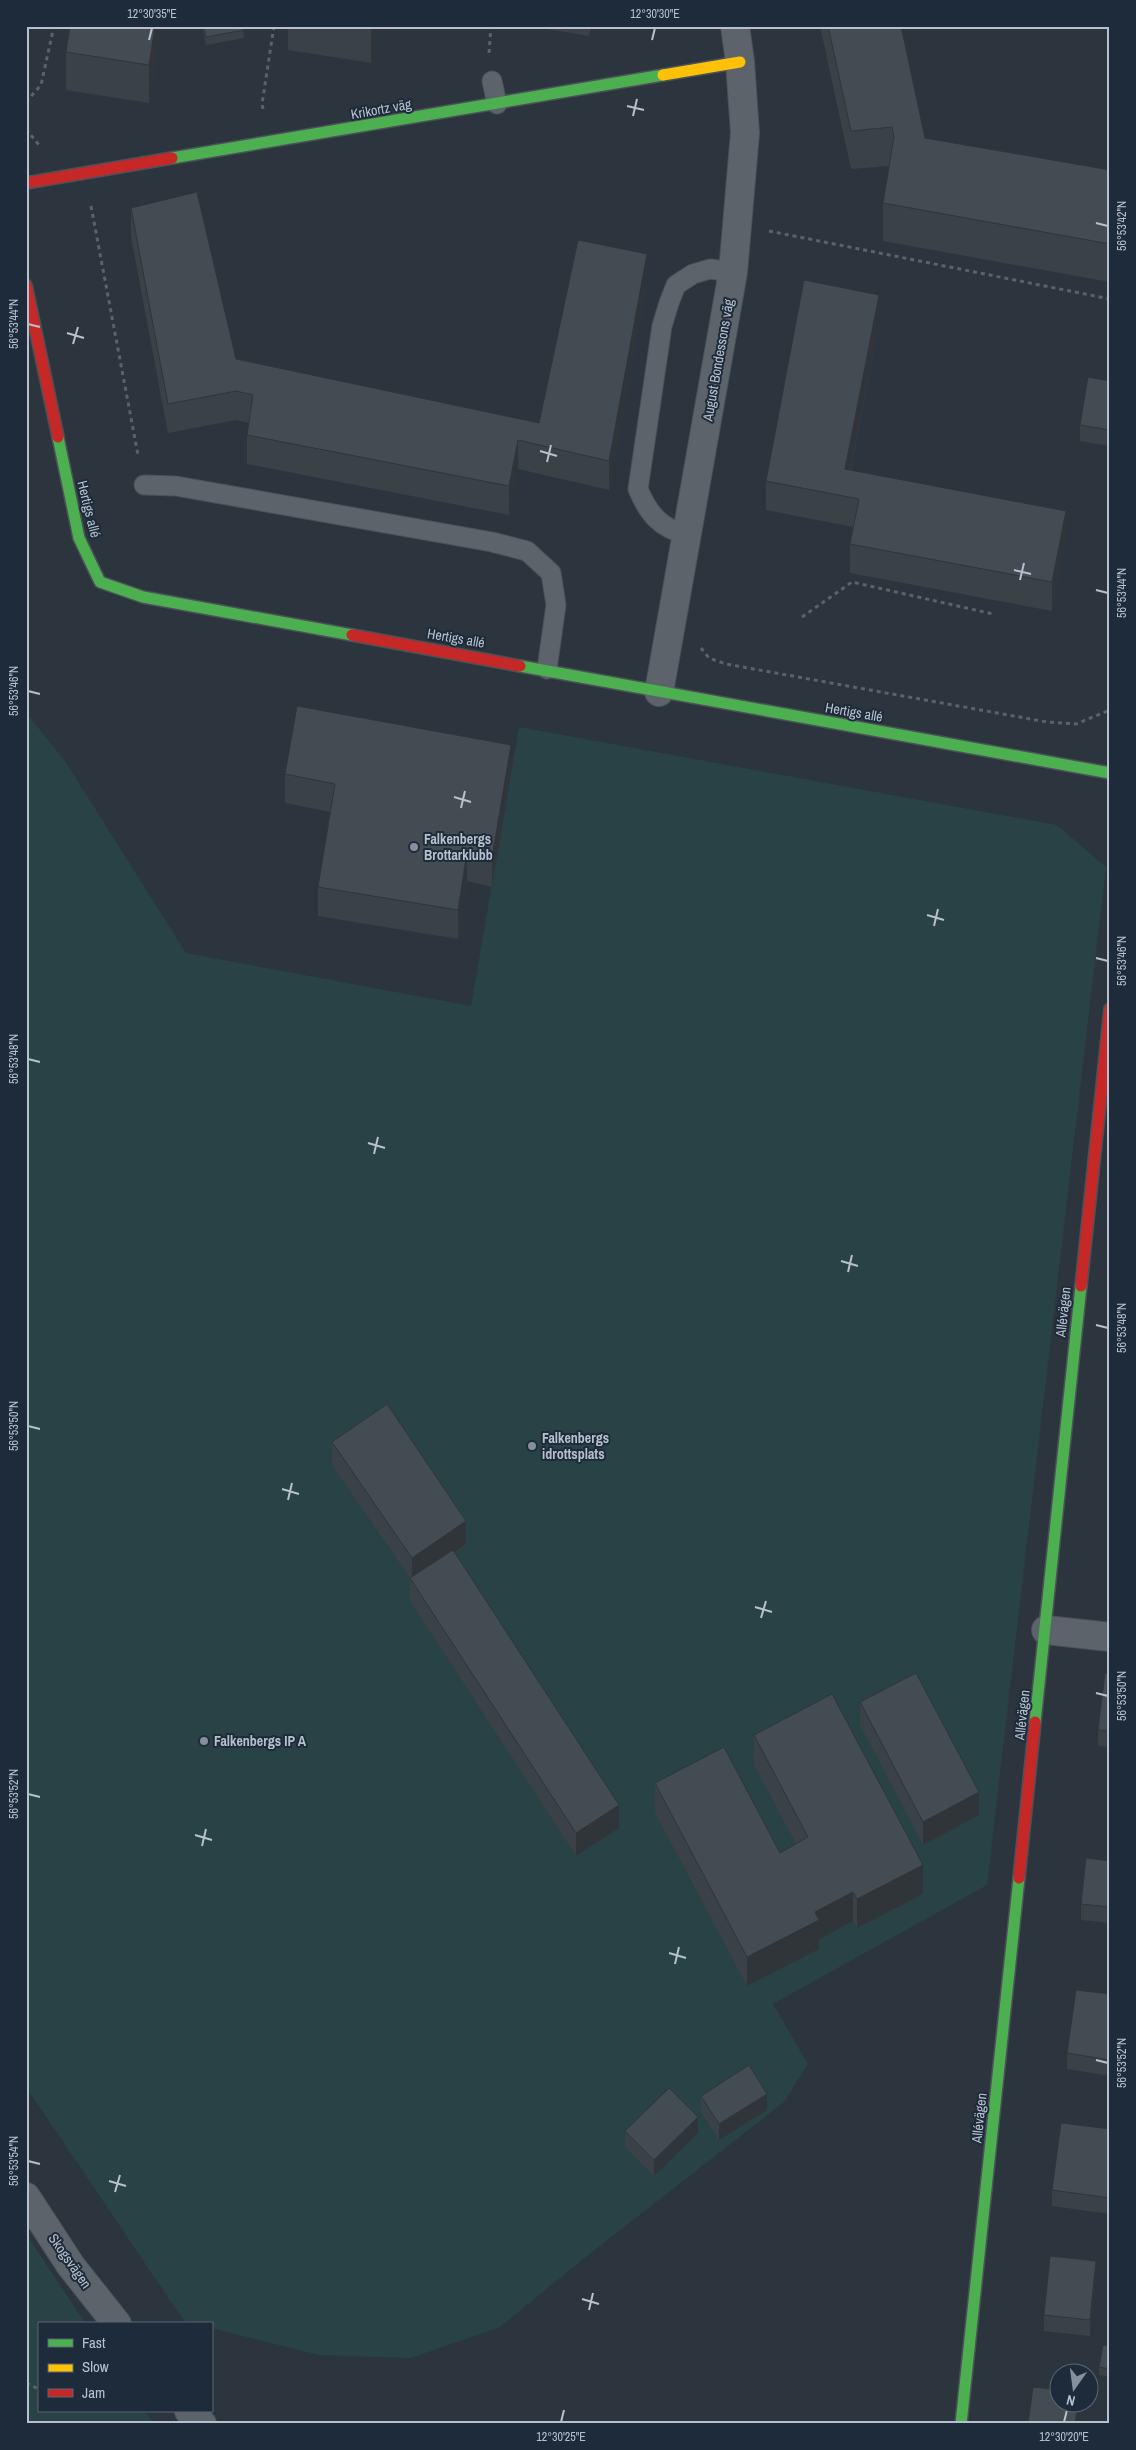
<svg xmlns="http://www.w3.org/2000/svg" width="1136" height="2450" font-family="'Archivo Narrow',sans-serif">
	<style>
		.green { fill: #284245 }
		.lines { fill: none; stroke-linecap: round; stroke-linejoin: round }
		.lane-casing { stroke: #4b5158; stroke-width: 21 }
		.street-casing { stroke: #4b5158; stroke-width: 30 }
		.fast-casing { stroke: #4b5158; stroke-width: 14 }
		.slow-casing { stroke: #4b5158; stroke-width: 14 }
		.jam-casing { stroke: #4b5158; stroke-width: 14 }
		.path { stroke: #5b6268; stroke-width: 3; stroke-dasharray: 4 4; stroke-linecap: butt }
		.lane { stroke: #5d636b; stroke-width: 19 }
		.street { stroke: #5d636b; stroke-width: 28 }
		.fast { stroke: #4caf50; stroke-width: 11 }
		.slow { stroke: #ffc107; stroke-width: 11 }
		.jam { stroke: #c62828; stroke-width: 11 }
		.wall { fill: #3a4147 }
		.shaded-wall { fill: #30353a }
		.building { fill: #444c53; stroke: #30353a }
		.ticks { fill: none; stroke: #b7c1ce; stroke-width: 2 }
		.poi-dot { fill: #86909c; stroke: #1e2b3a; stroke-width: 2 }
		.labels { text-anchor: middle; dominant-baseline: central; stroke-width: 4; stroke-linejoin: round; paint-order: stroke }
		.street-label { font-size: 14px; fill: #b7c1ce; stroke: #1e2b3a }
		.poi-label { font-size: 14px; font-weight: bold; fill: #b7c1ce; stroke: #1e2b3a; text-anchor: start }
		.neatline { fill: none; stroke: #b7c1ce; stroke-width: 2 }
		.ticks-label { font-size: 12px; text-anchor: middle; fill: #b7c1ce }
	</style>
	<rect width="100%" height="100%" fill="#2c353e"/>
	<!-- green -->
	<g class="green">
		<path d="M26,712L67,764L186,953L471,1006L519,727L1057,825L1106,867L987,1885L773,2004L808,2064L784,2102L587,2256L500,2327L411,2358L319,2355L211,2328V2324L184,2321L26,2087Z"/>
		<path d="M26,2234L86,2324H39V2411H145L154,2424H26Z"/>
	</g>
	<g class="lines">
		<defs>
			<g id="lane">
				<path d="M492,81L497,104"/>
				<path d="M144,485L176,486L492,542L527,551L551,573L556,605L547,669"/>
				<path d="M688,534C661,530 648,513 638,489L662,326L669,303L676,285L693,274L710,269L733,272"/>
			</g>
			<g id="street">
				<path d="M659,692L733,272L745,133L740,62L735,26"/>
				<path d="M1046,1630L1110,1637"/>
				<path d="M26,2197L71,2266L117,2324"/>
				<path d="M189,2411L202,2424"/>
			</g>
			<g id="fast">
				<path d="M172,158L663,75"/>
				<path d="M58,437L79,538L100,582L143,597L352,635"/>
				<path d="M520,666L1110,773"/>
				<path d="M1035,1722L1081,1286"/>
				<path d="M961,2424L1019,1878"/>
			</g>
			<path id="slow" d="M663,75L740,62"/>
			<g id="jam">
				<path d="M26,183L172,158"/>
				<path d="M26,285L58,437"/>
				<path d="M352,635L520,666"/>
				<path d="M1081,1286L1110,1009"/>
				<path d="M1019,1878L1035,1722"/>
			</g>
		</defs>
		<!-- lane casing -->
		<use href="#lane" class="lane-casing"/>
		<!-- street casing -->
		<use href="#street" class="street-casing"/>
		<!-- fast casing -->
		<use href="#fast" class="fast-casing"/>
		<!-- slow casing -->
		<use href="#slow" class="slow-casing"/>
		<!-- jam casing -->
		<use href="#jam" class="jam-casing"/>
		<!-- path -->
		<g class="path">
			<path d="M489,53L491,26"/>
			<path d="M26,102L41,85L54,26"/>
			<path d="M263,109L262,104L274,26"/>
			<path d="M26,129L39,145"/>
			<path d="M91,206L138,455"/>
			<path d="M769,231L1110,299"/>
			<path d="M802,617L852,582L993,614"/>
			<path d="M701,648L709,658L726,664L1047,722L1076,724L1110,710"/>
			<path d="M26,2383L39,2389"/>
		</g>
		<!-- lane -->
		<use href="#lane" class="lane"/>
		<!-- street -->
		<use href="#street" class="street"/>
		<!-- fast -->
		<use href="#fast" class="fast"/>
		<!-- slow -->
		<use href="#slow" class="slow"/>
		<!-- jam -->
		<use href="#jam" class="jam"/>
	</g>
	<!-- wall -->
	<g class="wall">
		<path d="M70,26H161L149,103L66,90V52Z"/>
		<path d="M202,26H243L244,38L206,45Z"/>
		<path d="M288,26H377L371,63L288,50Z"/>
		<path d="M529,26H591L589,36Z"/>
		<path d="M820,26H901L925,138L1110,170V282L883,241V203L889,166L851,169Z"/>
		<path d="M131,208L236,359L539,423L647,283L609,490L518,469L509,515L247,464V435L249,423L236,420L168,433L131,237Z"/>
		<path d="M879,324L851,470L1066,540L1052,611L850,573V544L853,527L766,510V481Z"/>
		<path d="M1110,381V446L1080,441V425Z"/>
		<path d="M285,774L511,775L492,887L467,881L458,939L318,916V887L330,812L285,803Z"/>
		<path d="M332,1442L466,1544L454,1552L619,1828L576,1856L410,1601V1578L332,1465Z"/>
		<path d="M1110,1674V1747L1098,1746V1730Z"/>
		<path d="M860,1702L979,1815L923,1845L860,1725Z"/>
		<path d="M754,1735L923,1894L857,1928L853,1921L819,1939V1949L747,1986L655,1813V1783L780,1853L796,1844L754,1765Z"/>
		<path d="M1110,1861V1923L1081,1920V1904Z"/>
		<path d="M1110,1994V2076L1067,2069V2053Z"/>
		<path d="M701,2096L767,2110L719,2140L701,2112Z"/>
		<path d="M1110,2129V2214L1052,2206V2190Z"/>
		<path d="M625,2131L698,2133L654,2176L625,2147Z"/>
		<path d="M1096,2277L1090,2336L1044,2331V2315Z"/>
		<path d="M1110,2346V2377L1099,2375V2367Z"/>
	</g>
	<!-- shaded-wall -->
	<g class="shaded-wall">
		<path d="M155,26H161L149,103V65Z"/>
		<path d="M371,26H377L371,63Z"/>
		<path d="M647,254V283L609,490V461Z"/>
		<path d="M879,295V324L845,498V469Z"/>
		<path d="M518,440V469L509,515V486Z"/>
		<path d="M1066,511V540L1052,611V582Z"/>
		<path d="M511,745V775L492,887V858Z"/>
		<path d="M467,852V881L458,939V910Z"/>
		<path d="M466,1521V1544L412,1581V1558Z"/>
		<path d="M979,1792V1815L923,1845V1822Z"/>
		<path d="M619,1805V1828L576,1856V1833Z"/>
		<path d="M923,1865V1894L857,1928V1899Z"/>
		<path d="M853,1892V1921L819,1939V1949L747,1986V1957L815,1912Z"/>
		<path d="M767,2094V2110L719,2140V2124Z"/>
		<path d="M698,2117V2133L654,2176V2160Z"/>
		<path d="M1096,2261V2277L1090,2336V2320Z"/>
		<path d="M1078,2402H1079V2409L1077,2424H1075Z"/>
	</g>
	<!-- building -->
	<g class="building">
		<path d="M70,26H155L149,65L66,52Z"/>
		<path d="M203,26H243L244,30L206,37Z"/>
		<path d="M828,26H901L925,138L1110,170V244L883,203L894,137L892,127L851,131Z"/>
		<path d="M197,192L236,359L539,423L578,240L647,254L609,461L518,440L509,486L247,435L253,395L236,391L168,404L131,208Z"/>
		<path d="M804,280L879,295L845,469L1066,511L1052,582L850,544L859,499L766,481Z"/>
		<path d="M1088,377L1110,381V430L1080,425Z"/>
		<path d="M297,706L511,745L492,858L467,852L458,910L318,887L335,784L285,774Z"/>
		<path d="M387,1404L466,1521L412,1558L332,1442Z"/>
		<path d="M453,1550L619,1805L576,1833L410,1578Z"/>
		<path d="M916,1673L979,1792L923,1822L860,1702Z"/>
		<path d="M1105,1673L1110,1674V1731L1098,1730Z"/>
		<path d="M832,1694L923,1865L857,1899L853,1892L815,1912L819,1920L747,1957L655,1783L724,1747L780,1853L808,1837L754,1735Z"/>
		<path d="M1086,1858L1110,1861V1907L1081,1904Z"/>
		<path d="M1076,1990L1110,1994V2060L1067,2053Z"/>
		<path d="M749,2065L767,2094L719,2124L701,2096Z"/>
		<path d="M669,2088L698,2117L654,2160L625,2131Z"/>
		<path d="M1061,2123L1110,2129V2198L1052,2190Z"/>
		<path d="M1050,2256L1096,2261L1090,2320L1044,2315Z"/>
		<path d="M1103,2345L1110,2346V2369L1099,2367Z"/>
		<path d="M1033,2387L1058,2390V2402H1078L1075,2424H1028Z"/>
	</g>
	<!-- ticks -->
	<path class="ticks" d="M149,40L152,28M652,40L655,28M627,106L644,110M633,116L637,99M1096,223L1108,226M28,324L40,327M67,333L84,338M73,344L78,327M540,451L557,456M547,462L551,445M1014,570L1031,574M1020,580L1024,563M1096,590L1108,593M28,691L40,694M454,797L471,802M461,808L465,791M927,915L944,920M934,926L938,909M1096,958L1108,961M28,1059L40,1062M368,1143L385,1148M374,1154L378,1137M841,1261L858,1266M848,1272L852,1255M1096,1325L1108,1328M28,1426L40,1429M282,1489L299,1494M288,1500L292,1483M755,1607L772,1612M761,1618L766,1601M1096,1693L1108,1696M28,1794L40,1797M195,1835L212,1840M202,1846L206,1829M669,1953L686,1958M675,1964L679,1947M1096,2060L1108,2063M28,2161L40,2164M109,2181L126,2186M115,2192L120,2175M582,2299L599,2304M589,2310L593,2293M561,2422L564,2410M1064,2422L1067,2410"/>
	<!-- markers -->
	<g class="poi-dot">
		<circle cx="414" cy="847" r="5"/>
		<circle cx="532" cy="1446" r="5"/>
		<circle cx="204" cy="1741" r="5"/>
	</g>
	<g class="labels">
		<!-- street labels -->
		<g class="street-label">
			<text transform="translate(381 109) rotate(-10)">Krikortz väg</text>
			<text transform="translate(718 360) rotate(-80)">August Bondessons väg</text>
			<text transform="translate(89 509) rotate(76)">Hertigs allé</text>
			<text transform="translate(456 638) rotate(10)">Hertigs allé</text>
			<text transform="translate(854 712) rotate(10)">Hertigs allé</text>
			<text transform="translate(1063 1312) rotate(-84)">Allévägen</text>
			<text transform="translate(1022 1715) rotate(-84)">Allévägen</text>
			<text transform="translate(979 2118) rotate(-84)">Allévägen</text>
			<text transform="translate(70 2261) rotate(55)">Skogsvägen</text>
		</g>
		<!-- poi labels -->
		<g class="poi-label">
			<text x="424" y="839">Falkenbergs<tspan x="424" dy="16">Brottarklubb</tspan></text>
			<text x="542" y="1438">Falkenbergs<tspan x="542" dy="16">idrottsplats</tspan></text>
			<text x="214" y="1741">Falkenbergs IP A</text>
		</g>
	</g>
	<!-- border -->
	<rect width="1136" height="2450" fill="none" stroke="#1e2b3a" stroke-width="55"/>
	<!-- legend -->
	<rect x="38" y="2322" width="175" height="90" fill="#1e2b3a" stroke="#5b6775"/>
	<rect x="48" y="2339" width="25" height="8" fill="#4caf50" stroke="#5b6775"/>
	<text x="82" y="2348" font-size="15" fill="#b7c1ce">Fast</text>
	<rect x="48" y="2364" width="25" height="8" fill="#ffc107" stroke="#5b6775"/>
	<text x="82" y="2372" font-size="15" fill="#b7c1ce">Slow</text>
	<rect x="48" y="2389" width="25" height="8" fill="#c62828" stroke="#5b6775"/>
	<text x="82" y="2398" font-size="15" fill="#b7c1ce">Jam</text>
	<!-- north arrow -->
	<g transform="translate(1074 2388) rotate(194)"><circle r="24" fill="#1e2b3a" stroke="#5b6775"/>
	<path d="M0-4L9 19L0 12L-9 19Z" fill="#86909c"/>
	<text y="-8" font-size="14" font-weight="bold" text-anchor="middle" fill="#b7c1ce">N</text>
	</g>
	<rect x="28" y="28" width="1080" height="2394" class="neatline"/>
	<g class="ticks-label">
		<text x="152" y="18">12°30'35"E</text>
		<text x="655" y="18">12°30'30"E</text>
		<text transform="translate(1122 226) rotate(-90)" y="4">56°53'42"N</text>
		<text transform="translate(14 324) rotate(-90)" y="4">56°53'44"N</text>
		<text transform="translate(1122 593) rotate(-90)" y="4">56°53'44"N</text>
		<text transform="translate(14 691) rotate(-90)" y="4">56°53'46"N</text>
		<text transform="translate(1122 961) rotate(-90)" y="4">56°53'46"N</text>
		<text transform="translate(14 1059) rotate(-90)" y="4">56°53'48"N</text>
		<text transform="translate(1122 1328) rotate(-90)" y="4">56°53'48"N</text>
		<text transform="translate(14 1426) rotate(-90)" y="4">56°53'50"N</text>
		<text transform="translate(1122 1696) rotate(-90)" y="4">56°53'50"N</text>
		<text transform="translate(14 1794) rotate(-90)" y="4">56°53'52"N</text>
		<text transform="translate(1122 2063) rotate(-90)" y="4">56°53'52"N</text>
		<text transform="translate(14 2161) rotate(-90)" y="4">56°53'54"N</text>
		<text x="561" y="2441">12°30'25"E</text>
		<text x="1064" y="2441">12°30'20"E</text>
	</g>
</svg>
